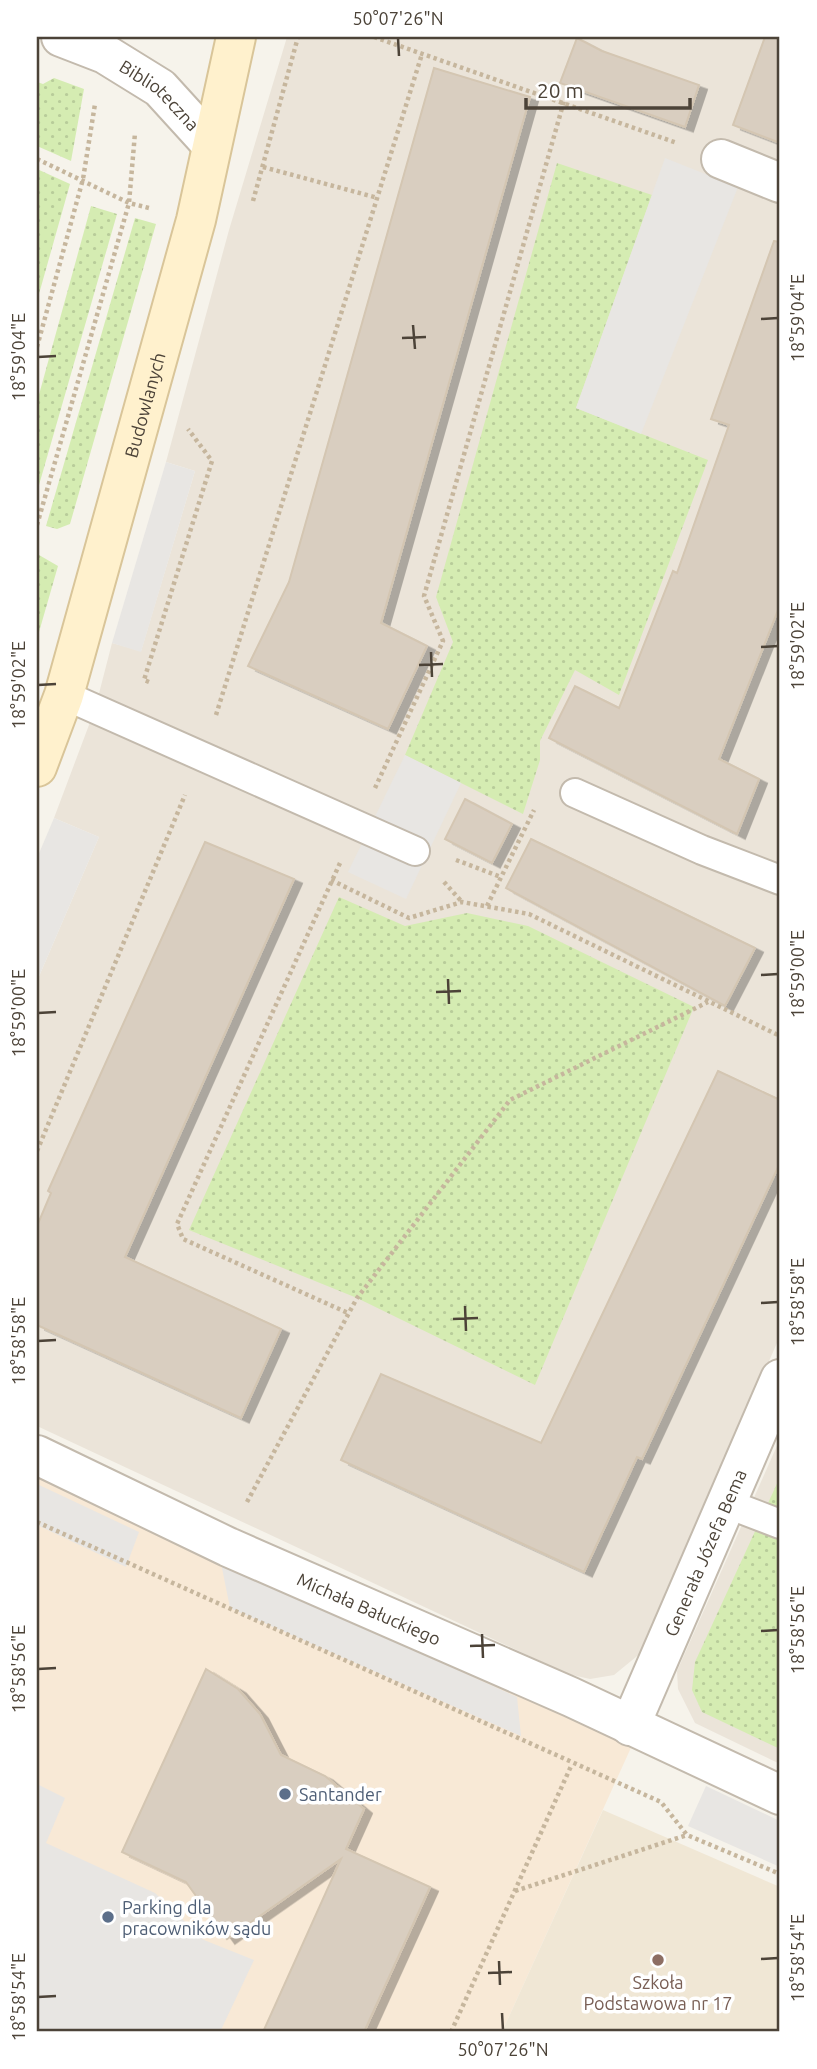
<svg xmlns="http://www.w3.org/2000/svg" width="817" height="2069" font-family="Ubuntu,sans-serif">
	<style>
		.residential { fill: #ebe4d9 }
		.commercial { fill: #f8e9d6 }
		.education { fill: #f0e7d5 }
		.grass { fill: url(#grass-dots) }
		.parking { fill: #e8e6e3 }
		.building { fill: #d9cec0; stroke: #d4c6b2; stroke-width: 2; filter: url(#shadow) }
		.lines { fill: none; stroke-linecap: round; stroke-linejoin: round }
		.lane-casing { stroke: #c3baad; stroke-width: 32 }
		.street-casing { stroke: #c3baad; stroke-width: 42 }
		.secondary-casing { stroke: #d9c599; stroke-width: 42 }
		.path { stroke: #c6b69d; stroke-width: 4.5; stroke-dasharray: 3.5 3.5; stroke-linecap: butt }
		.lane { stroke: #fff; stroke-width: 28 }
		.street { stroke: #fff; stroke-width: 38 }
		.secondary { stroke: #fff1cd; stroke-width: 38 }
		.ticks { fill: none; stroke: #4c4338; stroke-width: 2.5 }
		.service-dot { fill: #5c6f8a; stroke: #fff; stroke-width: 2.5 }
		.education-dot { fill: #8d6e63; stroke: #fff; stroke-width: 2.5 }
		.labels { text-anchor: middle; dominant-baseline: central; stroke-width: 7; stroke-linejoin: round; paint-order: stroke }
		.street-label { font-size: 18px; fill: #4c4338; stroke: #fff }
		.service-label { font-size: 18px; fill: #4e5e75; stroke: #fff; text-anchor: start }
		.education-label { font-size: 18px; fill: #785e54; stroke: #fff }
		.neatline { fill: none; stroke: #4c4338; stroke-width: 2.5 }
		.ticks-label { font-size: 18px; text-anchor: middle; fill: #4c4338 }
	</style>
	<defs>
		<pattern id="grass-dots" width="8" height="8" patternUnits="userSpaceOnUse" patternTransform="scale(1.75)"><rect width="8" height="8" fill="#d5ecb2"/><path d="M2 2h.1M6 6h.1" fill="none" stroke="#b8cc9a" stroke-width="1.8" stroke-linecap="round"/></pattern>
		<filter id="shadow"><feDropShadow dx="8" dy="4.5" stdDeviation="0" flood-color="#0004"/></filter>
	</defs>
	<rect width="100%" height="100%" fill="#f6f3eb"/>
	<!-- residential -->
	<g class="residential">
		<path d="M287,37H780V1336L642,1652L614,1675L590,1679L568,1674L37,1426V981L99,837L54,818L95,709L112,643L141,651L195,471L166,462L229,230Z"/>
		<path d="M780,1439V1764L695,1723L678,1689L677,1671Z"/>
	</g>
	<!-- commercial -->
	<path class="commercial" d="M37,1466L634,1741L502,2032H37Z"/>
	<!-- education -->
	<path class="education" d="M603,1810L780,1887V2032H502Z"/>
	<!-- grass -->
	<g class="grass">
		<path d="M54,78L84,89L71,161L37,146V82L43,84Z"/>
		<path d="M557,163L652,195L576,408L708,460L619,695L575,670L540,741V760L523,814L405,755L453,642L436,597Z"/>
		<path d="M37,169L70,184L37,301Z"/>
		<path d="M91,206L117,214L37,492V402Z"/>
		<path d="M135,218L156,224L70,524L57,529L46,526Z"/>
		<path d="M39,555L58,566L37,639V562Z"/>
		<path d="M339,897L405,926L467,913L528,926L694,1007L535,1385L357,1298L189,1230Z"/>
		<path d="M780,1477V1749L702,1712L692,1690L695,1662Z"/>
	</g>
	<!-- parking -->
	<g class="parking">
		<path d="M665,158L738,187L641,434L576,408Z"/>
		<path d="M166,462L195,471L141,652L112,643Z"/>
		<path d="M405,755L461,783L406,899L348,872Z"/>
		<path d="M54,818L99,837L37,981V858Z"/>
		<path d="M37,1484L139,1532L126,1567L37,1525Z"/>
		<path d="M221,1563L517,1697L521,1736L230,1608Z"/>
		<path d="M37,1784L65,1798L46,1843L155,1893L204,1940L254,1960L220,2032H37Z"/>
		<path d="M706,1786L780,1821V1867L688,1826Z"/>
	</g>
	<!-- building -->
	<g class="building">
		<path d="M765,37H780V143L733,125Z"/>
		<path d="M577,38L602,51L699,85L685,127L560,83Z"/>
		<path d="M434,68L530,97L381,623L427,646L388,729L248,666L289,582Z"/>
		<path d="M774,241L780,242V605L719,759L759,779L737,834L549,738L575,686L619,708L673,571L677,573L729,425L711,419Z"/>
		<path d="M465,799L512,824L492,863L445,839Z"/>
		<path d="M531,839L755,948L725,1006L506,888Z"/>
		<path d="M205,842L294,879L125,1257L281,1329L241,1418L37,1325V1226L51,1193L48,1191Z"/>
		<path d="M718,1071L780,1100V1163L642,1459L637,1457L584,1572L341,1460L381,1374L541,1443Z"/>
		<path d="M206,1669L238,1689L260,1714L281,1755L325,1776L364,1809L346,1849L430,1887L364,2032H263L341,1859L227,1939L186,1882L122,1852Z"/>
	</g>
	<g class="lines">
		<defs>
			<g id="lane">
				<path d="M64,695L415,851"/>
				<path d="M575,793L702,850L780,880"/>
				<path d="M728,1504L780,1524"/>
			</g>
			<g id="street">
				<path id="s1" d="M61,37L105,54L160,88L211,144"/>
				<path d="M721,159L780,183"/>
				<path id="s2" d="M37,1455L228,1547L571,1697L780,1795"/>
				<path id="s3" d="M630,1726L780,1379"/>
			</g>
			<g id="secondary">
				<path id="s4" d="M37,767L64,695L196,220L236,37"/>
			</g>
		</defs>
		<!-- lane casing -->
		<use href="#lane" class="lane-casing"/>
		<!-- street casing -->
		<use href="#street" class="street-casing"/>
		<!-- secondary casing -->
		<use href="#secondary" class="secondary-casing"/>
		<!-- path -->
		<g class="path">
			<path d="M374,37L677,143"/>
			<path d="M37,159L129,203L149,208"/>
			<path d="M263,167L378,198"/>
			<path d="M253,201L298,37"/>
			<path d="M37,347L83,179L95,104"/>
			<path d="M37,525L129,203L135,133"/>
			<path d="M149,682L144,680L212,461L188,429"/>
			<path d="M216,715L422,54"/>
			<path d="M375,788L443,641L424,596L564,101"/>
			<path d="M456,860L501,877"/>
			<path d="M340,863L177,1224L183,1239L348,1313"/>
			<path d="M331,880L409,918L462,902L529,914L780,1036"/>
			<path d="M444,882L462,902"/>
			<path d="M487,906L534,810"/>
			<path d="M37,1151L185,795"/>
			<path d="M247,1502L357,1298L510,1100L708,1002"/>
			<path d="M37,1522L661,1802L687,1835L780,1874"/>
			<path d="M515,1891L687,1835"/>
			<path d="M451,2032L572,1764"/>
		</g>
		<!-- lane -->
		<use href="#lane" class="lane"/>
		<!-- street -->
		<use href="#street" class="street"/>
		<!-- secondary -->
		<use href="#secondary" class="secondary"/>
	</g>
	<!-- ticks -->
	<path class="ticks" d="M398,38L399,56M761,319L778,318M413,325L415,349M402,338L426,337M38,357L56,356M761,647L778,646M431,652L432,677M419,665L443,664M38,685L56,684M761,975L778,974M448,979L449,1004M436,992L461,991M38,1013L56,1012M761,1303L778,1302M465,1306L466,1331M453,1319L478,1318M38,1341L56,1340M761,1631L778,1630M482,1634L483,1658M470,1646L495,1645M38,1669L56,1668M761,1959L778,1958M499,1961L500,1985M488,1973L512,1972M38,1997L56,1996M502,2013L503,2030"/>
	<!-- markers -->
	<g class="service-dot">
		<circle cx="285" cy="1794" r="7"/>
		<circle cx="108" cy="1917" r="7"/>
	</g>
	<circle class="education-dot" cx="658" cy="1960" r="7"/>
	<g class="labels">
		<!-- street labels -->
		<g class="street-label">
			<text stroke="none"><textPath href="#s1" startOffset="116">Biblioteczna</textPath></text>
			<text stroke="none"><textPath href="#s4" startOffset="378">Budowlanych</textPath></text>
			<text stroke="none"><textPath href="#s3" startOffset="189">Generała Józefa Bema</textPath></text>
			<text stroke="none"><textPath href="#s2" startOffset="366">Michała Bałuckiego</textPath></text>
		</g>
		<!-- service labels -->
		<g class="service-label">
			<text x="299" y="1794">Santander</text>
			<text x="122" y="1907">Parking dla<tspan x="122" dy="21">pracowników sądu</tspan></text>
		</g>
		<!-- education labels -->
		<g class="education-label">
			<text x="658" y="1982">Szkoła<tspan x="658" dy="21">Podstawowa nr 17</tspan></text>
		</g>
	</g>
	<!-- border -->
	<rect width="817" height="2069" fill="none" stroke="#ffffff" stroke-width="77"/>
	<!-- scale -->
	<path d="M526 98v10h164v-10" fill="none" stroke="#4c4338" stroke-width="3.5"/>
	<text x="537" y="98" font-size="21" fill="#4c4338" stroke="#ffffff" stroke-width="5" paint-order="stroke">20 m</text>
	<rect x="38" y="38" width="740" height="1992" class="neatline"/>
	<g class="ticks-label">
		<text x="398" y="25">50°07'26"N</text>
		<text transform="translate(798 318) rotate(-90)" y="6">18°59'04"E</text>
		<text transform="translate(19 357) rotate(-90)" y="6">18°59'04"E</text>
		<text transform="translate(798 646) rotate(-90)" y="6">18°59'02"E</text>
		<text transform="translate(19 685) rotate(-90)" y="6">18°59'02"E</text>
		<text transform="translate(798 974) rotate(-90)" y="6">18°59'00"E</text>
		<text transform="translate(19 1013) rotate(-90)" y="6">18°59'00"E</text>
		<text transform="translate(798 1302) rotate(-90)" y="6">18°58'58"E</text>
		<text transform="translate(19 1341) rotate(-90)" y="6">18°58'58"E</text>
		<text transform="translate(798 1630) rotate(-90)" y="6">18°58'56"E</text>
		<text transform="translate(19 1669) rotate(-90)" y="6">18°58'56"E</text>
		<text transform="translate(798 1958) rotate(-90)" y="6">18°58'54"E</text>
		<text transform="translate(19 1997) rotate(-90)" y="6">18°58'54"E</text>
		<text x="503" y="2056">50°07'26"N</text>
	</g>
</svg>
